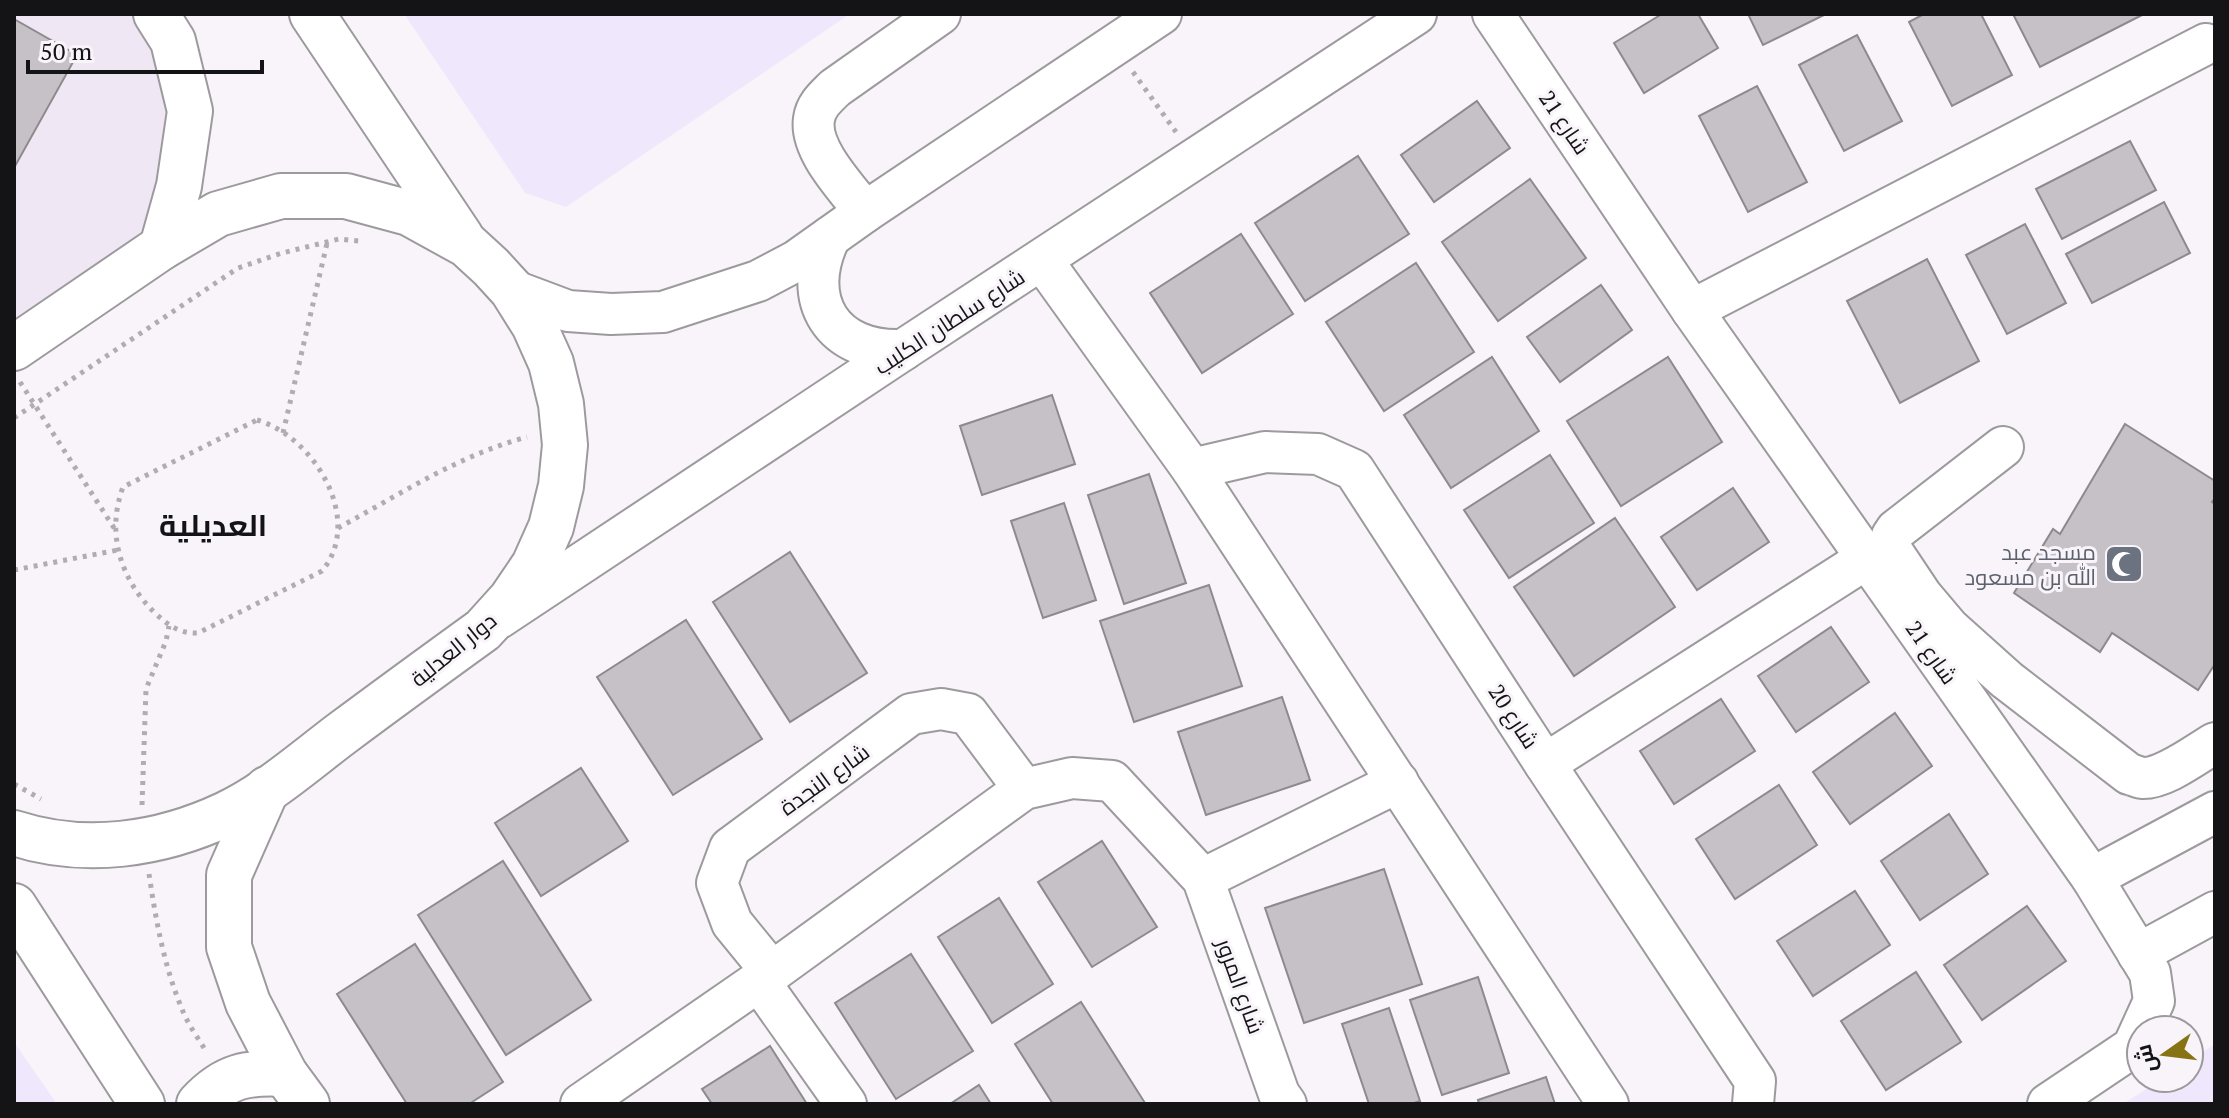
<svg xmlns="http://www.w3.org/2000/svg" width="2229" height="1118" font-family="'PT Serif',Cairo,serif">
	<style>
		.built { fill: #efe7f3 }
		.education { fill: #efe8fd }
		.building { fill: #c5c1c6; stroke: #8d8a8e; stroke-width: 2 }
		.lines { fill: none; stroke-linecap: round; stroke-linejoin: round }
		.minor-casing { stroke: #9d9a9e; stroke-width: 44 }
		.major-casing { stroke: #9d9a9e; stroke-width: 48 }
		.path { stroke: #b0adb1; stroke-width: 5; stroke-dasharray: 4 6; stroke-linecap: butt }
		.minor { stroke: #fff; stroke-width: 40 }
		.major { stroke: #fff; stroke-width: 44 }
		.labels { text-anchor: middle; dominant-baseline: central; stroke-width: 6; stroke-linejoin: round; paint-order: stroke }
		.street-label { font-size: 22px; fill: #141315; stroke: #f8f4f9 }
		.worship-label { font-size: 22px; fill: #5b616d; stroke: #f8f4f9; text-anchor: end }
		.district-label { font-size: 30px; font-weight: bold; fill: #141315; stroke: #f8f4f9 }
	</style>
	<rect width="100%" height="100%" fill="#f8f4f9"/>
	<!-- built -->
	<path class="built" d="M14,14H156L173,41L164,245L14,348Z"/>
	<!-- education -->
	<g class="education">
		<path d="M404,14H850L566,207L525,193Z"/>
		<path d="M14,1042L57,1104H14Z"/>
		<path d="M2215,1044V1104H2123L2163,1078H2189V1061Z"/>
	</g>
	<!-- building -->
	<g class="building">
		<path d="M1662,14H1698L1718,48L1644,93L1614,43Z"/>
		<path d="M1748,14H1826L1763,45Z"/>
		<path d="M1924,14H1981L2012,75L1952,106L1909,22Z"/>
		<path d="M2013,14H2144L2040,67Z"/>
		<path d="M14,19L77,55L14,168Z"/>
		<path d="M1857,35L1902,121L1844,151L1799,65Z"/>
		<path d="M1757,86L1807,182L1748,212L1699,116Z"/>
		<path d="M1477,101L1510,148L1434,202L1401,155Z"/>
		<path d="M2130,141L2156,190L2062,239L2036,189Z"/>
		<path d="M1358,156L1409,234L1305,301L1255,223Z"/>
		<path d="M1530,179L1586,258L1498,321L1442,242Z"/>
		<path d="M2164,202L2190,253L2092,303L2066,254Z"/>
		<path d="M2025,224L2066,303L2007,334L1966,255Z"/>
		<path d="M1241,234L1293,314L1202,373L1150,293Z"/>
		<path d="M1927,259L1979,361L1900,403L1847,301Z"/>
		<path d="M1416,263L1474,352L1384,411L1326,322Z"/>
		<path d="M1601,285L1632,330L1560,382L1527,337Z"/>
		<path d="M1492,357L1539,431L1451,488L1404,415Z"/>
		<path d="M1668,357L1722,442L1621,506L1567,421Z"/>
		<path d="M1052,395L1075,464L982,495L960,426Z"/>
		<path d="M2125,424L2215,481V498L2212,502L2215,504V664L2198,690L2112,633L2100,652L2014,593L2053,529L2060,534Z"/>
		<path d="M1550,455L1594,523L1509,578L1464,510Z"/>
		<path d="M1149,474L1186,583L1124,604L1088,495Z"/>
		<path d="M1733,488L1769,542L1697,590L1661,537Z"/>
		<path d="M1064,503L1096,600L1043,618L1011,521Z"/>
		<path d="M1615,518L1675,607L1574,676L1514,587Z"/>
		<path d="M790,552L867,673L790,722L713,602Z"/>
		<path d="M1209,585L1242,686L1134,722L1100,621Z"/>
		<path d="M686,620L762,739L673,795L597,677Z"/>
		<path d="M1831,627L1869,682L1796,732L1758,676Z"/>
		<path d="M1282,697L1310,780L1206,815L1178,732Z"/>
		<path d="M1721,699L1755,751L1674,804L1640,751Z"/>
		<path d="M1895,713L1932,766L1850,824L1813,772Z"/>
		<path d="M581,768L628,841L541,896L495,823Z"/>
		<path d="M1779,785L1817,845L1735,899L1696,839Z"/>
		<path d="M1949,814L1988,874L1920,920L1881,861Z"/>
		<path d="M1102,841L1157,927L1092,967L1038,882Z"/>
		<path d="M503,861L591,1000L506,1055L418,915Z"/>
		<path d="M1384,869L1422,984L1304,1023L1265,908Z"/>
		<path d="M1855,891L1890,945L1813,996L1777,941Z"/>
		<path d="M999,898L1053,984L992,1023L938,937Z"/>
		<path d="M2027,906L2066,961L1982,1020L1944,965Z"/>
		<path d="M415,944L503,1082L469,1104H407L337,994Z"/>
		<path d="M911,954L973,1051L896,1099L835,1003Z"/>
		<path d="M1916,972L1961,1042L1886,1090L1841,1021Z"/>
		<path d="M1478,977L1509,1073L1442,1095L1410,1000Z"/>
		<path d="M1081,1002L1145,1103L1143,1104H1053L1015,1044Z"/>
		<path d="M1389,1008L1420,1101L1411,1104H1369L1342,1024Z"/>
		<path d="M770,1046L807,1104H712L702,1089Z"/>
		<path d="M1546,1077L1555,1104H1479L1478,1100Z"/>
		<path d="M979,1085L991,1104H950Z"/>
	</g>
	<g class="lines">
		<defs>
			<g id="minor">
				<path d="M1493,14L1692,310L2092,878L2150,973L2154,1001L2133,1047L2048,1104"/>
				<path d="M865,212C847,188 809,150 814,119C816,105 826,97 835,88L940,14"/>
				<path d="M830,237C799,300 832,353 903,350"/>
				<path d="M1042,260L1192,469L1608,1104"/>
				<path d="M512,290L568,311L611,314L663,312L758,281L796,261L865,212L1161,14"/>
				<path d="M1692,310L2206,44"/>
				<path d="M2003,447L1896,530L1892,536L1890,543L1892,551L1922,596L1949,628L2007,680L2129,774C2131,774 2140,778 2142,778C2164,779 2196,754 2215,743"/>
				<path d="M1192,469L1265,452L1318,454L1354,470L1545,764L1755,1081L1753,1104"/>
				<path d="M499,618L903,350L1416,14"/>
				<path d="M1545,764L1866,559"/>
				<path d="M2092,878L2215,812"/>
				<path d="M1203,879L1398,782"/>
				<path d="M2138,954L2215,912"/>
				<path d="M772,972L732,923L717,883L730,848L911,714L941,709L968,714L1024,789"/>
				<path d="M759,981L846,1104"/>
				<path d="M581,1104L772,972L1024,789L1072,778L1112,781L1203,879L1279,1094L1286,1104"/>
			</g>
			<g id="major">
				<path d="M156,14L173,41L190,111L179,186L162,247"/>
				<path d="M312,14L461,237"/>
				<path d="M14,348L162,247L218,214L281,196H346L409,213L467,245L491,267L512,290L534,325L551,363L561,404L565,445L561,486L551,527L534,565L511,599L483,630C436,664 388,699 341,734C304,762 268,794 226,814C160,845 85,856 14,833"/>
				<path d="M267,789L229,875V947L248,1003L285,1074L307,1104"/>
				<path d="M14,906L142,1104"/>
				<path d="M199,1104C226,1075 247,1072 285,1074"/>
			</g>
		</defs>
		<!-- minor casing -->
		<use href="#minor" class="minor-casing"/>
		<!-- major casing -->
		<use href="#major" class="major-casing"/>
		<!-- path -->
		<g class="path">
			<path d="M1133,72L1176,132"/>
			<path d="M20,382L116,531"/>
			<path d="M14,418L238,268L282,253L339,239L359,241"/>
			<path d="M257,420C313,436 365,519 322,571L198,633C180,634 168,625 155,613C120,579 106,533 123,487Z"/>
			<path d="M283,433L328,239"/>
			<path d="M338,528C399,495 459,455 527,437"/>
			<path d="M14,570L118,550"/>
			<path d="M14,784L41,799"/>
			<path d="M142,805L146,689L166,641L169,626"/>
			<path d="M149,874C156,921 164,966 182,1009C188,1025 199,1039 207,1053"/>
		</g>
		<!-- minor -->
		<use href="#minor" class="minor"/>
		<!-- major -->
		<use href="#major" class="major"/>
	</g>
	<!-- icons -->
	<defs>
		<symbol id="mosque-square" viewBox="-11 -11 22 22"><rect x="-9" y="-9" width="18" height="18" rx="4" fill="#6b7280" stroke="#f8f4f9"/><path d="M3.5-4.9A6 6 0 1 0 3.5 4.9A5 5 0 1 1 3.5-4.9Z" fill="#fff"/></symbol>
	</defs>
	<g fill-rule="evenodd">
		<use href="#mosque-square" x="2102" y="542" width="44" height="44"/>
	</g>
	<g class="labels">
		<!-- street labels -->
		<g class="street-label">
			<text transform="translate(1565 122) rotate(56)">شارع 21</text>
			<text transform="translate(949 321) rotate(-33)">شارع سلطان الكليب</text>
			<text transform="translate(453 649) rotate(-39)">دوار العدلية</text>
			<text transform="translate(1932 652) rotate(55)">شارع 21</text>
			<text transform="translate(1514 716) rotate(57)">شارع 20</text>
			<text transform="translate(824 779) rotate(-36)">شارع النجدة</text>
			<text transform="translate(1241 986) rotate(70)">شارع المرور</text>
		</g>
		<!-- worship labels -->
		<g class="worship-label">
			<text x="2096" y="551">مسجد عبد<tspan x="2096" dy="25">الله بن مسعود</tspan></text>
		</g>
		<!-- district labels -->
		<g class="district-label">
			<text x="213" y="525">العديلية</text>
		</g>
	</g>
	<!-- border -->
	<rect width="2229" height="1118" fill="none" stroke="#141315" stroke-width="32"/>
	<!-- north arrow -->
	<g transform="translate(2165 1054) rotate(256)"><circle r="38" fill="#f8f4f9" stroke="#9d9a9e" stroke-width="2"/>
	<path d="M0-6L14 30L0 20L-14 30Z" fill="#877314"/>
	<text y="-12" font-size="22" font-weight="bold" text-anchor="middle" fill="#141315">ش</text>
	</g>
	<!-- scale -->
	<path d="M28 60v12h234v-12" fill="none" stroke="#141315" stroke-width="4"/>
	<text x="40" y="60" font-size="24" fill="#141315" stroke="#f8f4f9" stroke-width="6" paint-order="stroke">50 m</text>
</svg>
